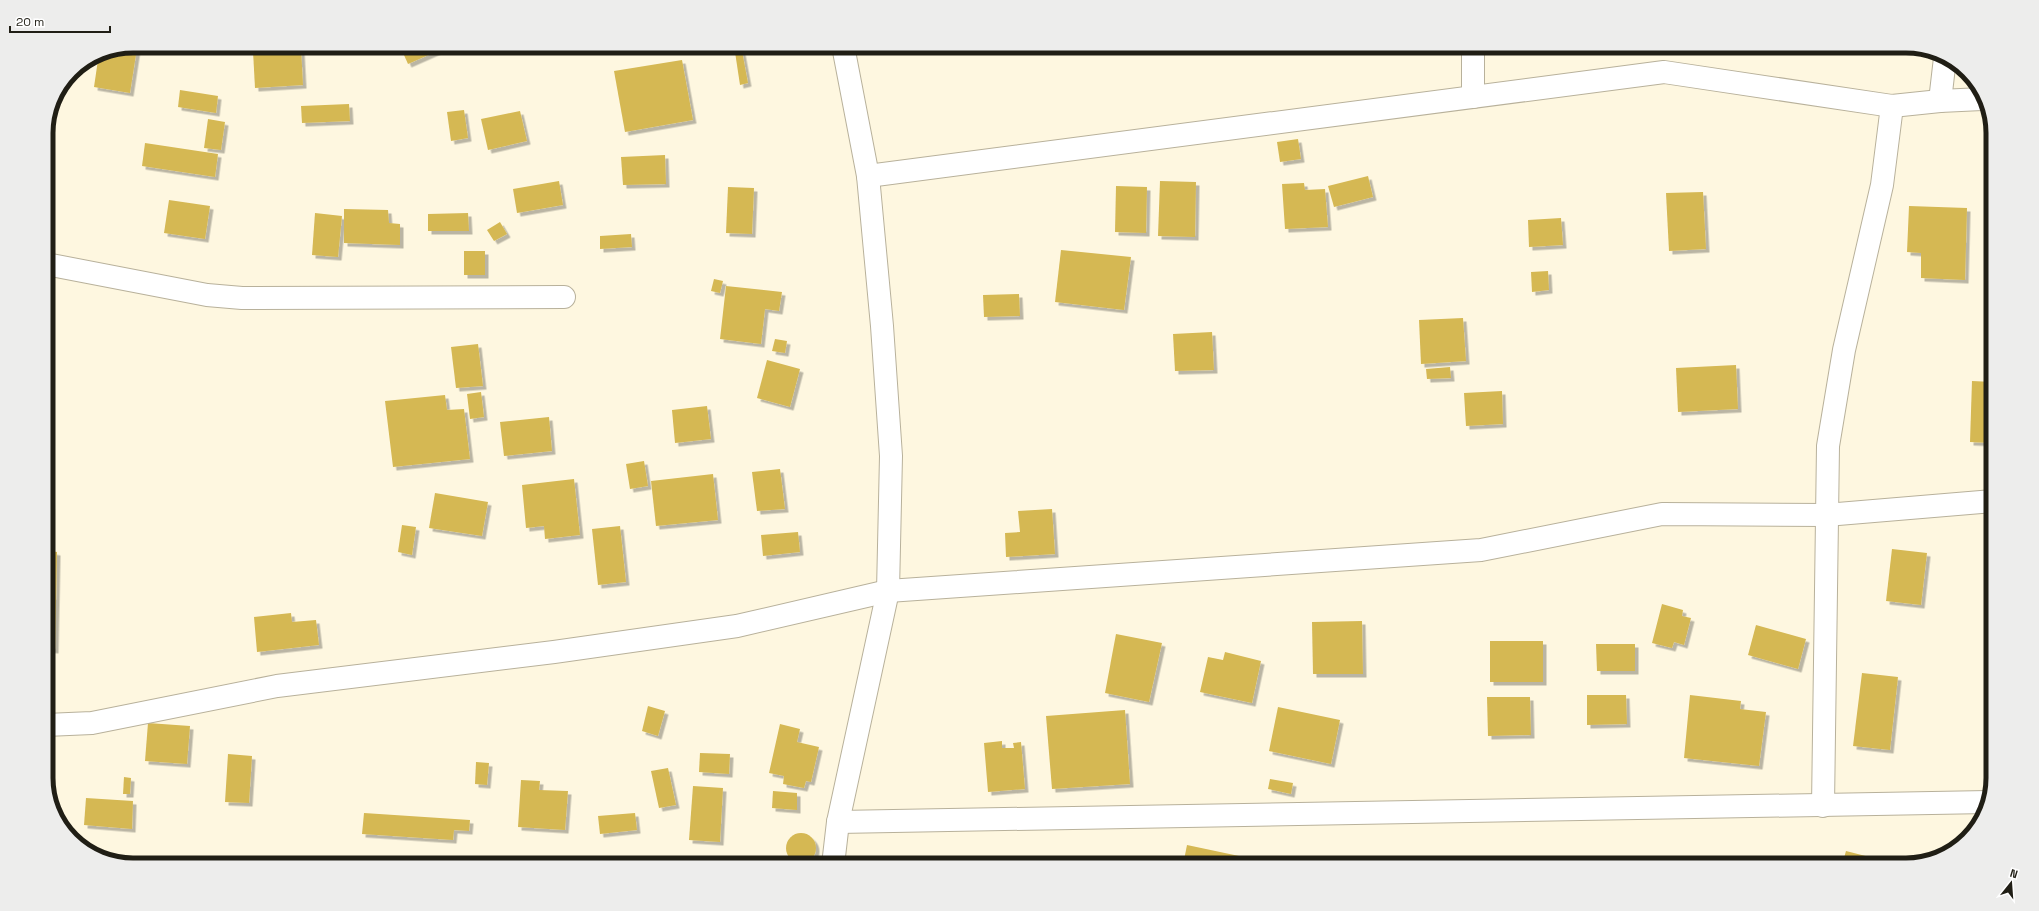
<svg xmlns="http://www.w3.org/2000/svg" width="2039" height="911" font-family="'Space Grotesk',sans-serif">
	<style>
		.building { fill: #d5b853; filter: url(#shadow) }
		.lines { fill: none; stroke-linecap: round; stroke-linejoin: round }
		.minor-casing { stroke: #b8b19b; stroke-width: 24 }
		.minor { stroke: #fff; stroke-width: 22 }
		.rim { fill: none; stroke: #201e15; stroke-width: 5 }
	</style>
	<defs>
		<filter id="shadow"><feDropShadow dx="3.5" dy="3.5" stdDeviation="0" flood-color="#0004"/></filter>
	</defs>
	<rect width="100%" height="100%" fill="#fef7e0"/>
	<!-- building -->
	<g class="building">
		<path d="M400,46H440L442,49L408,64Z"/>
		<path d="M1396,46H1432V51L1395,50Z"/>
		<path d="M129,47L137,48L130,93L94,87L99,53Z"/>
		<path d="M301,48L303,85L255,88L253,51Z"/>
		<path d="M742,51L748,83L740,85L735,52Z"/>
		<path d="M682,60L693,120L625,132L614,71Z"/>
		<path d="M180,90L218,96L216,113L178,107Z"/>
		<path d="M349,104L350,121L302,123L301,106Z"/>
		<path d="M464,110L468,138L451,141L447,112Z"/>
		<path d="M520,111L527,141L488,150L481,119Z"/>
		<path d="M208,119L225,122L221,150L204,148Z"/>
		<path d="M1298,139L1301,159L1280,162L1277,142Z"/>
		<path d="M145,143L218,154L215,177L142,166Z"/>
		<path d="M665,155L666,184L623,185L621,157Z"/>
		<path d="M1368,176L1373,197L1334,207L1328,186Z"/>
		<path d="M559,181L563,205L517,213L513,189Z"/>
		<path d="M1160,181L1196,182L1195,237L1158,236Z"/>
		<path d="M1304,183L1305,190L1325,189L1328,227L1285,229L1282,184Z"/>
		<path d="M1116,186L1147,187L1146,233L1115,232Z"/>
		<path d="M728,187L754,188L752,234L726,233Z"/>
		<path d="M1703,192L1706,249L1669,251L1666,193Z"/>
		<path d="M169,200L210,206L205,239L164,233Z"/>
		<path d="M1909,206L1967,208L1965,280L1921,278V253L1907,252Z"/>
		<path d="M344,209L388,210L389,223L400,224V245L344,243Z"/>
		<path d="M315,213L342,216L338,257L312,255Z"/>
		<path d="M468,213L469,231H428V214Z"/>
		<path d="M1561,218L1563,245L1529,247L1528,220Z"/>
		<path d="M500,222L507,234L494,241L487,230Z"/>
		<path d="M631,234L632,247L600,249V236Z"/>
		<path d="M1061,250L1131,257L1124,310L1055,302Z"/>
		<rect x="464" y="251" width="21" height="24"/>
		<path d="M1548,271L1549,290L1532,292L1531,272Z"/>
		<path d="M714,279L723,281L720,293L711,291Z"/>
		<path d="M726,286L782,292L779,311L765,309L761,344L720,339Z"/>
		<path d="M1019,294L1020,316L984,317L983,295Z"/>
		<path d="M1463,318L1466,361L1421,364L1419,320Z"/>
		<path d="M1212,332L1214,370L1175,371L1173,334Z"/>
		<path d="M775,339L787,341L785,353L772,351Z"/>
		<path d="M478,344L483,386L456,388L451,347Z"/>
		<path d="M767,360L800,369L790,407L757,398Z"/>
		<path d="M1736,365L1738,409L1678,412L1676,368Z"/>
		<path d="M1450,367L1451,378L1427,379L1426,369Z"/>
		<path d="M1972,381L1993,382V443L1970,442Z"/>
		<path d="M1502,391L1503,424L1466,426L1464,393Z"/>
		<path d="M481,392L484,417L470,419L467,394Z"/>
		<path d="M445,395L447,410L464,409L470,459L393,467L385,401Z"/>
		<path d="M707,406L711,439L675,443L672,410Z"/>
		<path d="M549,417L552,451L504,456L500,422Z"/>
		<path d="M644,461L648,486L630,489L626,464Z"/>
		<path d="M780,469L785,509L757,511L752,472Z"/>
		<path d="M713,474L718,520L656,526L651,481Z"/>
		<path d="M574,479L580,535L545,539L544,526L526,528L522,485Z"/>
		<path d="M435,493L488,502L482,536L429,528Z"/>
		<path d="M1052,509L1055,554L1006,557L1005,533L1020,532L1018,511Z"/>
		<path d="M402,525L416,527L412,555L398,552Z"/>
		<path d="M620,526L626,582L598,585L592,529Z"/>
		<path d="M798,532L800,552L763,556L761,535Z"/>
		<path d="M1892,549L1927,553L1921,605L1886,601Z"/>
		<path d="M46,550L57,552L55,650L46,649Z"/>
		<path d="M1992,551H1993V586H1988Z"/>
		<path d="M1662,604L1683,610L1682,616L1691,618L1684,645L1674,642L1672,648L1652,643Z"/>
		<path d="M291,613L292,622L316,620L319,645L257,652L254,617Z"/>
		<path d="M1362,621L1363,674H1313L1312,622Z"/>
		<path d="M1756,625L1806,639L1798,669L1748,655Z"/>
		<path d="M1116,634L1162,643L1149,702L1105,693Z"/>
		<rect x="1490" y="641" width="53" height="41"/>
		<path d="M1596,644H1635V671H1597Z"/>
		<path d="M1225,652L1261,661L1252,703L1200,692L1208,657L1223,660Z"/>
		<path d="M1862,673L1898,677L1890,750L1853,746Z"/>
		<path d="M1587,695H1626L1627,724L1587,725Z"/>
		<path d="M1690,695L1741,701L1740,709L1766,712L1759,766L1684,758Z"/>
		<path d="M1487,697H1530L1531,735L1488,736Z"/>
		<path d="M648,706L665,711L658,736L642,731Z"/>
		<path d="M1278,707L1340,720L1331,764L1269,751Z"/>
		<path d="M1125,710L1130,784L1052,789L1046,716Z"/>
		<path d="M148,723L190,726L187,764L145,761Z"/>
		<path d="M780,724L800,729L797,742L819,747L811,782L806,781L804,788L783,784L784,776L769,773Z"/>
		<path d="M1002,741V748H1014L1013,743L1021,742L1025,789L988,792L984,743Z"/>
		<path d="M700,753L730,754L729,774L699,772Z"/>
		<path d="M228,754L252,756L249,803L225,802Z"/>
		<path d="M476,762L489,763L487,785L475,784Z"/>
		<path d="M668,768L676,805L659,808L651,771Z"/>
		<path d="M124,777L131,778L130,794H123Z"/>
		<path d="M1270,779L1293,783L1291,794L1268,789Z"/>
		<path d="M521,780L540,781L539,790L568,791L565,830L518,827Z"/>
		<path d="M693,786L723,788L720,842L689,840Z"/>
		<path d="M773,791L797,793V810L772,808Z"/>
		<path d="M86,798L133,801L132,829L84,825Z"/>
		<path d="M364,813L470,820L469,831L454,830L453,840L362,834Z"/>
		<path d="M635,813L637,830L600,834L598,816Z"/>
		<circle cx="801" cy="848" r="15"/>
		<path d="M1187,845L1239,856L1237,865H1183Z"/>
		<path d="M1846,851L1897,864V865H1842Z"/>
		<path d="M187,857L237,860V865H186Z"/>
		<path d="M262,860L316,864V865H262Z"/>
		<path d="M383,860L430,863V865H383Z"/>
		<path d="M584,862L613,864V865H583Z"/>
	</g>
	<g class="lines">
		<defs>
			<g id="minor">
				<path d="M1473,97V46"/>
				<path d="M1940,101L1945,58"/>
				<path d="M868,176L1664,72L1892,106L1940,101L1982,99"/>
				<path d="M46,264L207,295L242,298L564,297"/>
				<path d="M46,725L92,723L277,686L554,652L737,626L888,591L1481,550L1662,514L1826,515L1993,501"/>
				<path d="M1823,806L1828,446L1844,350L1882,185L1892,106"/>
				<path d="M838,822L1988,802"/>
				<path d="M833,865L838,822L888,591L891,456L882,326L868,176L843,46"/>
			</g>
		</defs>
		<!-- minor casing -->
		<use href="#minor" class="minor-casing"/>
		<!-- minor -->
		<use href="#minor" class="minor"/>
	</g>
	<!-- crop -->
	<path d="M0 0H2039V911H0ZM133 53H1906A80 80 0 0 1 1986 133V778A80 80 0 0 1 1906 858H133A80 80 0 0 1 53 778V133A80 80 0 0 1 133 53Z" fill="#ededec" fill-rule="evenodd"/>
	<path class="rim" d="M133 53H1906A80 80 0 0 1 1986 133V778A80 80 0 0 1 1906 858H133A80 80 0 0 1 53 778V133A80 80 0 0 1 133 53Z"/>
	<!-- north arrow -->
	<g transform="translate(2011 883) rotate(17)" stroke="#ffffff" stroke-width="3" paint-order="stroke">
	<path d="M0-3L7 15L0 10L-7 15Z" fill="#201e15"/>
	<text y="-6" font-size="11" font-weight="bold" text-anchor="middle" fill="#201e15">N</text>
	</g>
	<!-- scale -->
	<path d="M10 26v6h100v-6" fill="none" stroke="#201e15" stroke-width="2"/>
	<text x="16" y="26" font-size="12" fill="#201e15" stroke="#ffffff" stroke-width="3" paint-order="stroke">20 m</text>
</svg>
